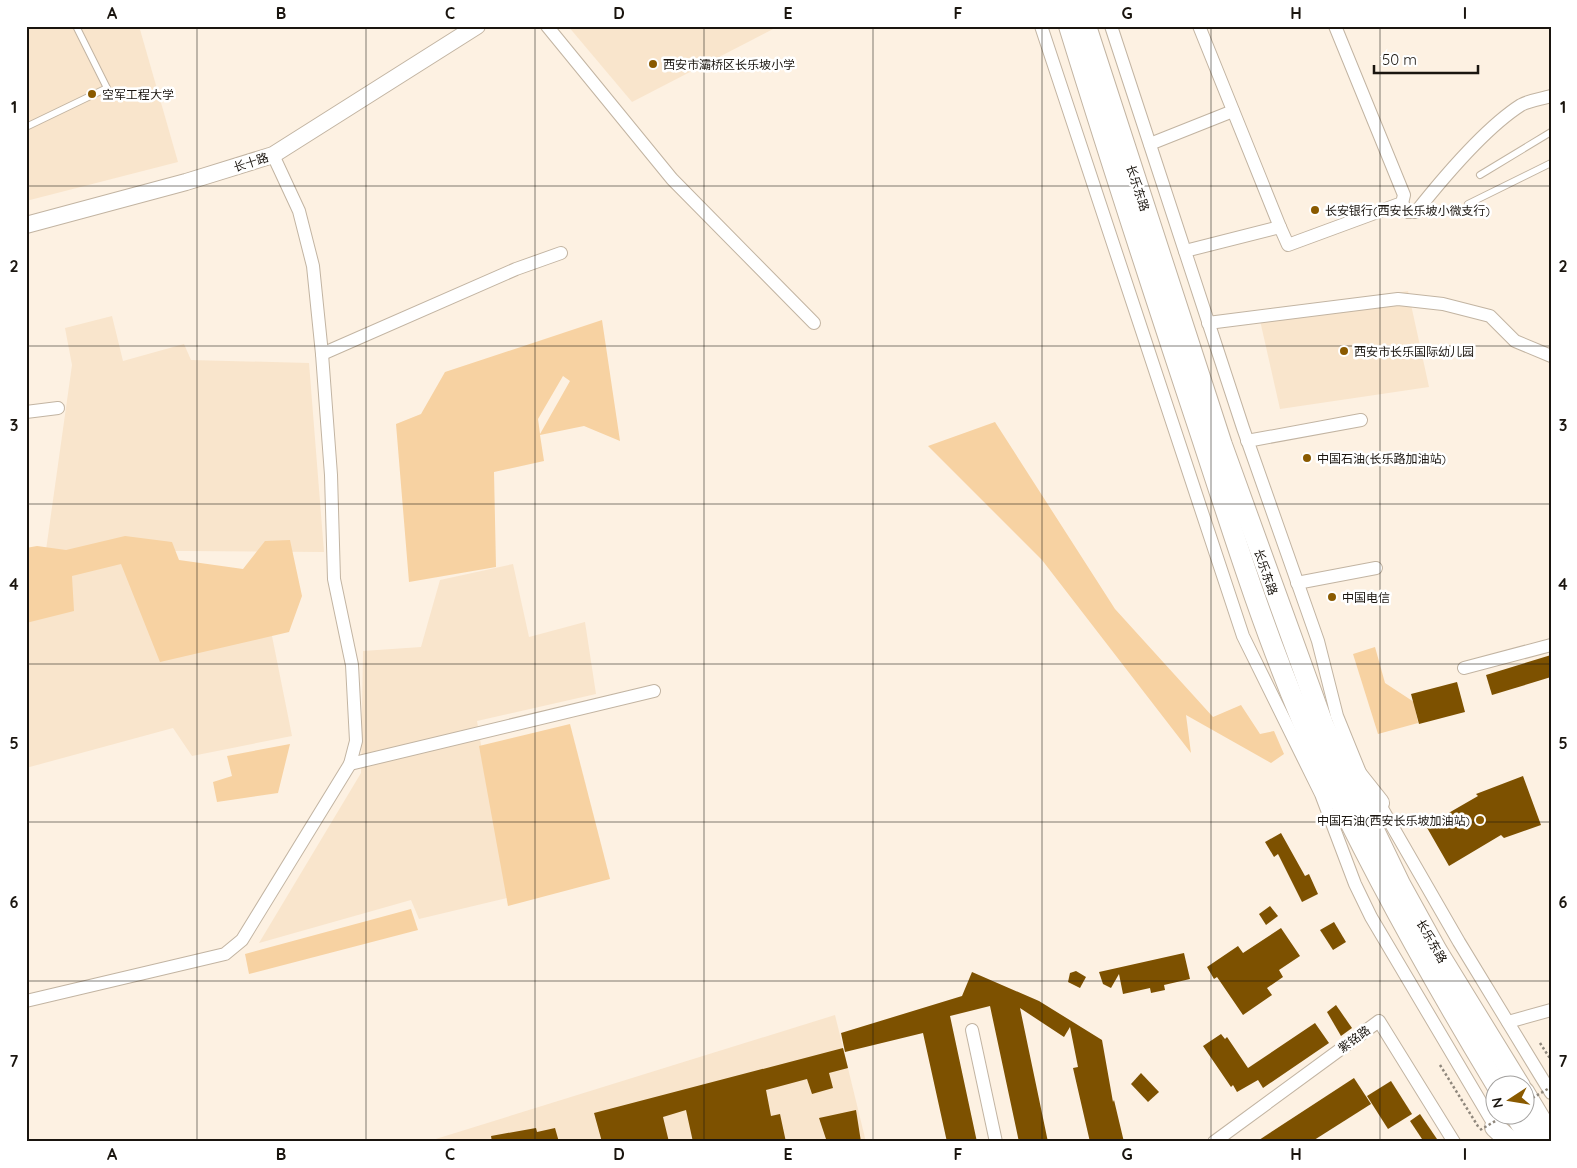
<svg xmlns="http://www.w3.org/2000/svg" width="1577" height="1168" font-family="Quicksand,'Noto Sans SC',sans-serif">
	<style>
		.built { fill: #f9e5cc }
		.green { fill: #f7d2a2; fill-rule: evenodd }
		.building { fill: #7d5100 }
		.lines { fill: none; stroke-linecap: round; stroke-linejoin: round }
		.service-casing { stroke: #c2b4a2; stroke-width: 8 }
		.minor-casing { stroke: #c2b4a2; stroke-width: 14 }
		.tertiary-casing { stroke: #c2b4a2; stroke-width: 18 }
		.primary-casing { stroke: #c2b4a2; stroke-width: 22 }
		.path { stroke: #8f877c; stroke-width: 2.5; stroke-dasharray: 2.5 2.5; stroke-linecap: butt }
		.service { stroke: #fff; stroke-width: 6 }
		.minor { stroke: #fff; stroke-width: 12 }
		.tertiary { stroke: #fff; stroke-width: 16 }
		.primary { stroke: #fff; stroke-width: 20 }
		.path-bridge { stroke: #8f877c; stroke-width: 2.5; stroke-dasharray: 2.5 2.5; stroke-linecap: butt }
		.grid { fill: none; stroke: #1a150f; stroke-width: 1; stroke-opacity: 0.55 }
		.poi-dot { fill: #8a5a00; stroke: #fff; stroke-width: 2 }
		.labels { text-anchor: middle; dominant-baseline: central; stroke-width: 5; stroke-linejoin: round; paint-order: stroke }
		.poi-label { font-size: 12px; fill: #1a150f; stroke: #fff; text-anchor: start }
		.street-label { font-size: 12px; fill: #1a150f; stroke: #fff }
		.neatline { fill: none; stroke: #1a150f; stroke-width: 2 }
		.grid-label { font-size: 16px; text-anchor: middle; font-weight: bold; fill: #1a150f }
	</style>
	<rect width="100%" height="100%" fill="#fdf1e2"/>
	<!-- built -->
	<g class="built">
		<path d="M26,26H139L178,162L26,201Z"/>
		<path d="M568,26H779L632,102Z"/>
		<path d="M1408,291L1429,387L1280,409L1259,316Z"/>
		<path d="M112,316L123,361L184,344L191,360L309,363L324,552L46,550L72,365L65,328Z"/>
		<path d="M127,552L269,621L292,736L192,756L173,728L26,768V604L71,571Z"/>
		<path d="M513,564L529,637L585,622L596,694L477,721L507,898L419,919L411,900L259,943L361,773L363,651L421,647L440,580Z"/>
		<path d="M835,1015L866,1142H426Z"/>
	</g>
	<!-- green -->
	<g class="green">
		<path d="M602,320L620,441L584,426L540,435L544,461L494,472L496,567L409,582L396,424L421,414L445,372ZM563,376L570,381L540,434L538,419Z"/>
		<path d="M995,422L1115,609L1213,717L1241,705L1260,734L1274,731L1284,754L1271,763L1186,715L1191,753L1042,560L928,446Z"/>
		<path d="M125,536L172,542L179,560L243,569L265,541L290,540L302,596L289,632L160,662L121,564L72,576L74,611L26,623V548L37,546L66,550Z"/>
		<path d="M1375,647L1385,683L1414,702L1418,723L1378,734L1353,654Z"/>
		<path d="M570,724L610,879L508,906L479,746Z"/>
		<path d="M290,744L278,793L217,802L213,782L232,776L227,756Z"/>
		<path d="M411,909L418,930L249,974L245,954Z"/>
	</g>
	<!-- building -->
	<g class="building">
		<path d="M1551,655V677L1492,695L1486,675Z"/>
		<path d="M1457,682L1465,712L1419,724L1411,694Z"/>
		<path d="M1523,776L1541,825L1504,838L1501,835L1449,866L1426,826L1478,796L1476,794Z"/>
		<path d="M1281,833L1305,876L1309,874L1318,894L1302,902L1278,854L1274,857L1265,842Z"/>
		<path d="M1270,906L1278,916L1266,925L1259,914Z"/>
		<path d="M1334,922L1346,942L1333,950L1320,930Z"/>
		<path d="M1281,928L1300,956L1279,970L1283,977L1267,988L1272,995L1243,1015L1217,977L1214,979L1207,967L1238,946L1243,953Z"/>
		<path d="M1184,953L1190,979L1164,985L1165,990L1151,993L1150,988L1123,994L1119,974L1111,988L1103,984L1099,972Z"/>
		<path d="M1076,971L1086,977L1080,988L1068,982L1070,973Z"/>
		<path d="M972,972L1039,1001L1102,1040L1113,1102L1114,1100L1124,1142H1090L1073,1068L1078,1067L1070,1027L1064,1037L1020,1008L1048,1142H1019L990,1006L950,1016L977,1142H947L923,1033L845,1052L841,1033L962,996Z"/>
		<path d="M1336,1005L1352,1028L1341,1036L1327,1012Z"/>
		<path d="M1315,1023L1329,1043L1263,1088L1258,1080L1237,1092L1233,1085L1231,1087L1203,1046L1221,1034L1225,1039L1227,1037L1248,1068Z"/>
		<path d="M843,1048L848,1068L829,1073L833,1088L812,1094L807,1079L766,1090L771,1116L780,1114L786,1142H693L686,1110L663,1117L669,1142H602L594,1113Z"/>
		<path d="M1141,1073L1159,1092L1148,1102L1131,1084Z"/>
		<path d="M1354,1078L1371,1104L1311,1142H1256Z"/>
		<path d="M1391,1081L1412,1114L1388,1129L1367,1096Z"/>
		<path d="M856,1110L861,1142H827L819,1118Z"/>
		<path d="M1420,1114L1439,1142H1424L1410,1121Z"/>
		<path d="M536,1128L537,1132L555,1128L559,1142H492L491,1136Z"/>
	</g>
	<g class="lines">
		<defs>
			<g id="service">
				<path d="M26,127L107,88L76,26"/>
				<path d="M1480,175L1551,132"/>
				<path d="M1468,204L1551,163"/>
			</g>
			<g id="minor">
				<path d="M547,26L672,179L814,323"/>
				<path d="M1041,26L1243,636L1321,794L1355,884L1371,917L1499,1133"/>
				<path d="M1111,26L1243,428L1318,641L1337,716L1361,775"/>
				<path d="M1199,26L1280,227"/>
				<path d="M1150,144L1233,111"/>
				<path d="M1402,203L1407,212H1416C1443,178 1485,128 1521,105C1530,100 1541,99 1551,96"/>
				<path d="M1185,251L1280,227L1288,245L1402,203L1404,195L1335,26"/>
				<path d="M1208,323L1398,299L1443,304L1490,316L1515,341L1551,356"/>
				<path d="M322,354L516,269L561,253"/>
				<path d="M26,412L58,408"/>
				<path d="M1247,441L1361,420"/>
				<path d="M1297,583L1376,568"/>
				<path d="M1464,668L1551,645"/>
				<path d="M350,764L654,691"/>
				<path d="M1376,798L1459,942L1551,1093"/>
				<path d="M26,1001L225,954L242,940L350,764L356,741L352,665L334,579L331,475L322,354L313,266L299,211L273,155"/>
				<path d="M1508,1022L1551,1010"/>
				<path d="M972,1030L996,1142"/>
				<path d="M1214,1142L1379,1021L1454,1142"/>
			</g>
			<path id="tertiary" d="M26,225L186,182L273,155L477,26"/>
			<g id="primary">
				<path d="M1069,26C1111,162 1155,297 1200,432C1232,529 1262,626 1302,720C1358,847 1425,967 1497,1086"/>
				<path d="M1086,26L1222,445L1323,724L1400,884L1437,951L1520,1086"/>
				<path d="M1352,769L1379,803"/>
				<path d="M1524,1092L1551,1137"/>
				<path d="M1516,1116L1532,1142"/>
				<path d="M1495,1127L1511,1142"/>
			</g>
		</defs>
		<!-- service casing -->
		<use href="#service" class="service-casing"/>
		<!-- minor casing -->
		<use href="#minor" class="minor-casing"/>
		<!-- tertiary casing -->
		<use href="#tertiary" class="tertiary-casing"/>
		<!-- primary casing -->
		<use href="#primary" class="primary-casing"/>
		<!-- path -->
		<g class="path">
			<path d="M1540,1043L1551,1060"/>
			<path d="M1440,1065L1479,1128"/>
		</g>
		<!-- service -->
		<use href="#service" class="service"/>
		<!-- minor -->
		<use href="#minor" class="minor"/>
		<!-- tertiary -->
		<use href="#tertiary" class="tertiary"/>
		<!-- primary -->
		<use href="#primary" class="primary"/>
		<!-- path-bridge -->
		<g class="path-bridge">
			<path d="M1524,1103L1551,1087"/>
			<path d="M1480,1130L1504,1116"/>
		</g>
	</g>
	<!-- grid -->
	<path class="grid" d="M197,26V1142M366,26V1142M535,26V1142M704,26V1142M873,26V1142M1042,26V1142M1211,26V1142M1380,26V1142M26,186H1551M26,346H1551M26,504H1551M26,664H1551M26,822H1551M26,981H1551"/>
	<!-- markers -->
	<g class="poi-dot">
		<circle cx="653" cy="64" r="5"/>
		<circle cx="92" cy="94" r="5"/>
		<circle cx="1315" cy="210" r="5"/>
		<circle cx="1344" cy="351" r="5"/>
		<circle cx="1307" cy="458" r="5"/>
		<circle cx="1332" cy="597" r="5"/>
		<circle cx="1480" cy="820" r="5"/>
	</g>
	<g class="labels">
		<!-- poi labels -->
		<g class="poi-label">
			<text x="663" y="64">西安市灞桥区长乐坡小学</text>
			<text x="102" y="94">空军工程大学</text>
			<text x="1325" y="210">长安银行(西安长乐坡小微支行)</text>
			<text x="1354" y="351">西安市长乐国际幼儿园</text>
			<text x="1317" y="458">中国石油(长乐路加油站)</text>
			<text x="1342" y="597">中国电信</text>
			<text x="1470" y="820" text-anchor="end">中国石油(西安长乐坡加油站)</text>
		</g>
		<!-- street labels -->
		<g class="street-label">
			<text transform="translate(251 162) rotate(-18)">长十路</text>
			<text transform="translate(1138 188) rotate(72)">长乐东路</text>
			<text transform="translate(1266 572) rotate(71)">长乐东路</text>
			<text transform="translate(1432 941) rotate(60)">长乐东路</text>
			<text transform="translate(1354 1039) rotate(-36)">紫铭路</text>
		</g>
	</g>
	<!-- border -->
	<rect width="1577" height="1168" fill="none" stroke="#ffffff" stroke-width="55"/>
	<!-- north arrow -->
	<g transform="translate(1510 1100) rotate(258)"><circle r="24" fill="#ffffff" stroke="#a3a19f"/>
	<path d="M0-4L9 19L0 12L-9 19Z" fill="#8a5a00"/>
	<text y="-8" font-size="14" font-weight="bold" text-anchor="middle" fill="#1a150f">N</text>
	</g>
	<!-- scale -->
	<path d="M1374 65v8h104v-8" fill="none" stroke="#1a150f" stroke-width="2.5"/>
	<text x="1382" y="65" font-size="15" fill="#1a150f" stroke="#ffffff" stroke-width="4" paint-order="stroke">50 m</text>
	<rect x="28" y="28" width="1522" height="1112" class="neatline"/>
	<g class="grid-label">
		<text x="112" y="19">A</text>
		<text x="281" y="19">B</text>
		<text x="450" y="19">C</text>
		<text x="619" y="19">D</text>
		<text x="788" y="19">E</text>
		<text x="958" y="19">F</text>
		<text x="1127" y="19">G</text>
		<text x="1296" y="19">H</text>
		<text x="1465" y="19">I</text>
		<text x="14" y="113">1</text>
		<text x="1563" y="113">1</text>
		<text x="14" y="272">2</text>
		<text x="1563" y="272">2</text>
		<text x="14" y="431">3</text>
		<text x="1563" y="431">3</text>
		<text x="14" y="590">4</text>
		<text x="1563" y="590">4</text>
		<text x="14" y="749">5</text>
		<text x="1563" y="749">5</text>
		<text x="14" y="908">6</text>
		<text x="1563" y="908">6</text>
		<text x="14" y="1067">7</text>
		<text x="1563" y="1067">7</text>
		<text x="112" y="1160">A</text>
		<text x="281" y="1160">B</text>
		<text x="450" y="1160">C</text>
		<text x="619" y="1160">D</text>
		<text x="788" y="1160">E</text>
		<text x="958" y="1160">F</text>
		<text x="1127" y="1160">G</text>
		<text x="1296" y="1160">H</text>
		<text x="1465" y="1160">I</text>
	</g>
</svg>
